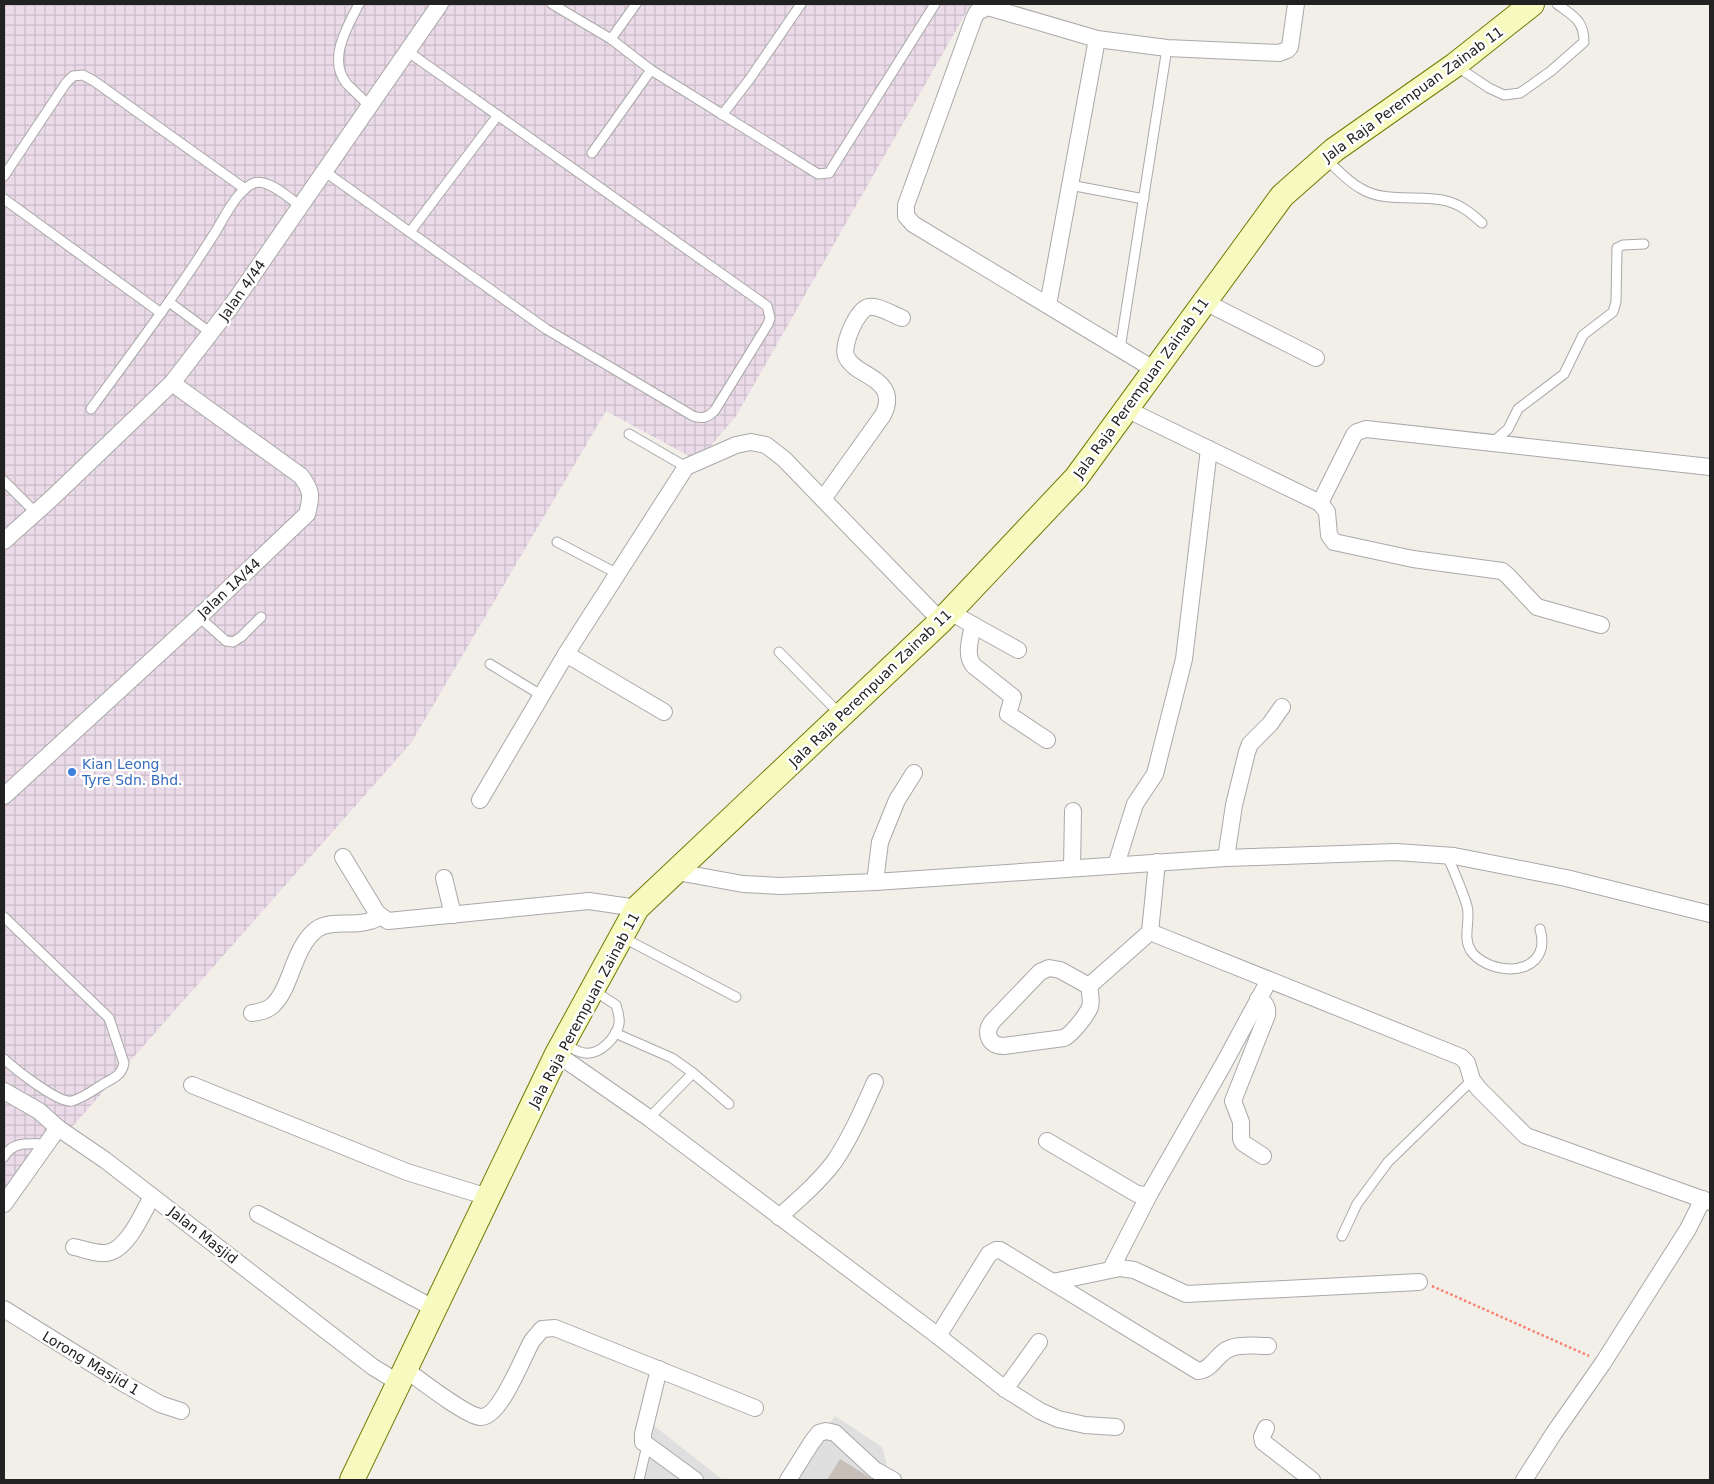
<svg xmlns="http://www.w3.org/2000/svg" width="1714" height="1484" font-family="'DejaVu Sans',sans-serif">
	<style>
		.residential { fill: #e0dfdf }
		.industrial { fill: url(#industrial-grid) }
		.building { fill: #c7bfb8 }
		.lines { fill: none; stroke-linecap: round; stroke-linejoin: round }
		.lane-casing { stroke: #a9a9a9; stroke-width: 11 }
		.street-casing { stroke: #a9a9a9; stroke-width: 18 }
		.secondary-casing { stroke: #707d05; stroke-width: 26 }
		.path { stroke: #fa8072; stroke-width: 2.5; stroke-dasharray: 2.5 2.5; stroke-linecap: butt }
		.lane { stroke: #fff; stroke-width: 9 }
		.street { stroke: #fff; stroke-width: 16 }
		.secondary { stroke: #f7fabf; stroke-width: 24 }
		.shop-dot { fill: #3f7fe0; stroke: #fff; stroke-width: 2 }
		.labels { text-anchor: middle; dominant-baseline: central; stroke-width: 5; stroke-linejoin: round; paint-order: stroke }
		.street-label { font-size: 14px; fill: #222; stroke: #fff }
		.shop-label { font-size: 14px; fill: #366cbe; stroke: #fff; text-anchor: start }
	</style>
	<defs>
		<pattern id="industrial-grid" width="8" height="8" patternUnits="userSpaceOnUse" patternTransform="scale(1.25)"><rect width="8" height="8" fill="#ebdbe8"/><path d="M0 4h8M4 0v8" fill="none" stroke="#c9bcc7"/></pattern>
	</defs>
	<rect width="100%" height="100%" fill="#f2efe9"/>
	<!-- residential -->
	<g class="residential">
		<path d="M835,1416L882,1447L891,1480H789Z"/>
		<path d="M653,1425L723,1480H633Z"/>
	</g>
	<!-- industrial -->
	<path class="industrial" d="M4,4H971L736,416L698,461L606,411L411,743L4,1204Z"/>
	<!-- building -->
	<path class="building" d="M840,1459L866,1475L873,1480H827Z"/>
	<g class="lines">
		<defs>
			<g id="lane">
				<path d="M359,4C347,27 327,60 347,84C354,91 362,98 369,106"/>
				<path d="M552,4L611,39L651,70L818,174L829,173L935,4"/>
				<path d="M611,39L636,4"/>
				<path d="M1456,66L1489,88L1504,95L1520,93L1551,71L1584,42C1584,20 1573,16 1557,4"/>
				<path d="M722,115L749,80L801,4"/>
				<path d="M592,153L651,70"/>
				<path d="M1325,158C1336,168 1347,181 1360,188C1385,204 1420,194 1447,201C1461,205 1471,213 1482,223"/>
				<path d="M324,171L546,329L693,416C702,419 708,418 715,410L768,324L770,318L767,306L407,51"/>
				<path d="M4,176L66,83L73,76L83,75L94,81L245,189"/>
				<path d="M1070,185L1144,199"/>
				<path d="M4,199L161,313"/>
				<path d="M410,232L498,115"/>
				<path d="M169,302L211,333"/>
				<path d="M1120,349L1167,48"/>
				<path d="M91,409C134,350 178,292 216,231C225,216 238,189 254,183C267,178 290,198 300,206"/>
				<path d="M629,434L686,467"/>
				<path d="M1492,443L1508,429L1518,409L1564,374L1583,335L1613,312L1616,302L1617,248L1623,245L1644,244"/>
				<path d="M4,481L36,513"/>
				<path d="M557,542L618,574"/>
				<path d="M199,617L226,641L233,642L241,637L261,617"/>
				<path d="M779,652L840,714"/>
				<path d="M490,664L541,695"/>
				<path d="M1447,855C1454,872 1462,889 1467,906C1471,921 1462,937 1471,951C1485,971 1529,978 1540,952C1543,945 1542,936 1540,929"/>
				<path d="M4,917L109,1018L124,1063C122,1075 113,1079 103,1084C94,1090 83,1098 72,1101C59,1104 15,1069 4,1059"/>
				<path d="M622,937L736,997"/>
				<path d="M615,1033L672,1058L693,1073L729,1104"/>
				<path d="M564,1044C570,1047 579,1053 585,1053C600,1055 616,1038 619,1024C620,1017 618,1011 616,1005L593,990"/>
				<path d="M649,1118L693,1073"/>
				<path d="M4,1157C13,1140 30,1144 47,1144"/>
				<path d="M1342,1236L1357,1204L1388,1162L1472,1080"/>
				<path d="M639,1480L647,1445"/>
			</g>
			<g id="street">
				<path d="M1205,302L1316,358"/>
				<path d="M1048,305L1097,39"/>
				<path d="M1155,370L913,224L906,216V205L974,18L977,12L988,7L1097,39L1167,48L1279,53L1287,50L1290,47L1296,4"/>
				<path d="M1126,409L1320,503L1327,512L1329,535L1334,542L1413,559L1502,571L1508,576L1537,607L1601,625"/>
				<path d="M823,499L883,415C887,407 889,397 884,389C876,375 853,372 846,356C842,345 857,309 869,307C878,305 893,315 902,318"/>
				<path d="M1320,503L1354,435L1357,432L1366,429L1710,467"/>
				<path d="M4,541L52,498L172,383L232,305L440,4"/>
				<path d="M950,612L973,625C971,638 964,655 974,666L1013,697L1008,714L1047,740"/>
				<path d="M973,625L1018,650"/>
				<path d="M566,654L664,712"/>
				<path d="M4,796L199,617L307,514C312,496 312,491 301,476L172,383"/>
				<path d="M480,800L566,654L686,467L736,445L751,442L766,445L784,459L941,621"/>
				<path d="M343,857L377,913L388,921L589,901L637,908"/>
				<path d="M1226,858L1234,805L1247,752L1250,744L1270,724L1282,707"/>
				<path d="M1157,862L1150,932L1461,1057L1467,1063L1472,1080L1479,1089L1526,1136L1710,1202"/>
				<path d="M1116,865L1135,804L1155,774L1184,659L1209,449"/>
				<path d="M1072,868L1073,811"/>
				<path d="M677,872L743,884L781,886L875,882L1226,858L1396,852L1454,856L1566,878L1710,914"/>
				<path d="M444,878L453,915"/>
				<path d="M875,882L880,842L897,800L914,773"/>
				<path d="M1049,968L1060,970L1089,986C1090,993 1092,1001 1090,1007C1087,1015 1072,1034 1064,1038L1004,1046C989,1046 984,1033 992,1022L1040,972Z"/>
				<path d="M1089,986L1150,932"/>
				<path d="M1258,999C1265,1002 1268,1007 1267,1015L1233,1101L1241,1122V1139L1243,1143L1263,1156"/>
				<path d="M252,1013C259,1012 267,1011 273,1005C292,987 293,947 317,929C331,920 350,926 366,922C371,921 376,919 380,917"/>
				<path d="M557,1054L649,1118L938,1336L1005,1389L1040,1411L1058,1419L1085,1425L1116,1427"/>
				<path d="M192,1085L407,1172L488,1197"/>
				<path d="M4,1091L39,1111L58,1128L105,1160L373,1367L399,1383"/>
				<path d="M1047,1141L1137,1194L1146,1195L1150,1193L1223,1065L1269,980"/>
				<path d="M4,1204L58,1128"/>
				<path d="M258,1214L435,1309"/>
				<path d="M779,1217C798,1200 818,1183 834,1162C851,1137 863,1109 875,1082"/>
				<path d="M74,1247C84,1249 96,1254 106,1253C127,1251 143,1213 152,1196"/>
				<path d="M1111,1269L1150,1193"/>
				<path d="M1053,1282L1120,1268L1134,1270L1186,1294L1419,1282"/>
				<path d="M4,1309L123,1383L160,1404L181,1411"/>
				<path d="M938,1336L989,1254L996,1250H1000L1198,1371C1213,1370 1217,1352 1231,1348C1242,1344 1256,1346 1268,1346"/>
				<path d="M659,1369L643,1434V1442L695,1480"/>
				<path d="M406,1370C420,1380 465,1415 480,1417C500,1419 523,1356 532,1341C535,1337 539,1333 542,1329L555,1328L755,1408"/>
				<path d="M1005,1389L1039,1342"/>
				<path d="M1266,1428L1262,1437L1263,1442L1312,1480"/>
				<path d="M788,1480L812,1442L819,1433L826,1431L835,1433L875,1470L893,1480"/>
				<path d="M1524,1480L1554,1433L1603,1363L1688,1229L1703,1199"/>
			</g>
			<path id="secondary" d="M352,1480L557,1054L637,908L941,621L1076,478L1282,196L1334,150L1455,65L1532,4"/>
		</defs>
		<!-- lane casing -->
		<use href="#lane" class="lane-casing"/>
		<!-- street casing -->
		<use href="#street" class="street-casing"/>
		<!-- secondary casing -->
		<use href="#secondary" class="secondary-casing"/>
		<!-- path -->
		<path class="path" d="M1432,1286L1589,1356"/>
		<!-- lane -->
		<use href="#lane" class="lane"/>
		<!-- street -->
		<use href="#street" class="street"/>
		<!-- secondary -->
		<use href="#secondary" class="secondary"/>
	</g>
	<!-- markers -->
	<circle class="shop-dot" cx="72" cy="772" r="5"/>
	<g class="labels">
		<!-- street labels -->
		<g class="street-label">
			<text transform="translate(1413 94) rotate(-36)">Jala Raja Perempuan Zainab 11</text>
			<text transform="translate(242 290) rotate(-55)">Jalan 4/44</text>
			<text transform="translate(1141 388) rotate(-54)">Jala Raja Perempuan Zainab 11</text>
			<text transform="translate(229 588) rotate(-43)">Jalan 1A/44</text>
			<text transform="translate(870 688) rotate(-44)">Jala Raja Perempuan Zainab 11</text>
			<text transform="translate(584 1010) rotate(-62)">Jala Raja Perempuan Zainab 11</text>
			<text transform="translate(203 1235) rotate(38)">Jalan Masjid</text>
			<text transform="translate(91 1363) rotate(31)">Lorong Masjid 1</text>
		</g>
		<!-- shop labels -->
		<g class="shop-label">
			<text x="82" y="764">Kian Leong<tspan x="82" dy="16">Tyre Sdn. Bhd.</tspan></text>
		</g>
	</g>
	<!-- border -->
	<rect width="1714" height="1484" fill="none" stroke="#222222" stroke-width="10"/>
</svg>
